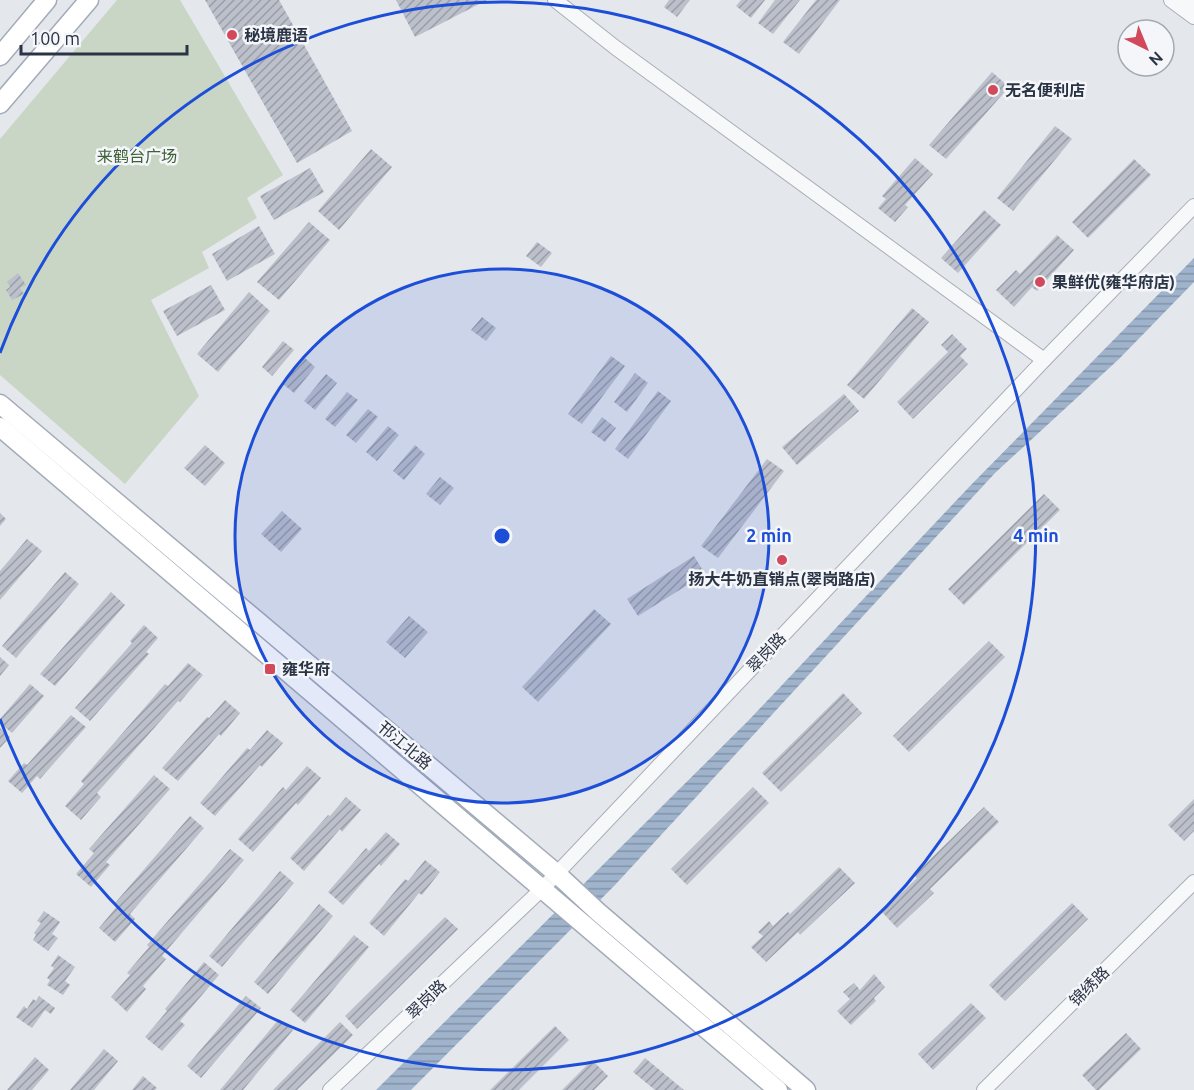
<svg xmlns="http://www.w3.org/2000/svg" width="1194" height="1090" font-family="Ubuntu,'Noto Sans SC',sans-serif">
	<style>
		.green { fill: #c9d6c5 }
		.water { fill: url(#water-rules) }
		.building { fill: url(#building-hatch) }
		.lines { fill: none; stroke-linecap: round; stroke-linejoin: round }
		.minor-casing { stroke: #a9aeb7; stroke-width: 16 }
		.major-casing { stroke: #a3abb8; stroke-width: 21 }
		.minor { stroke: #f7f8fa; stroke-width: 14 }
		.major { stroke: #fff; stroke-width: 18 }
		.ring { fill: none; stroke: #1d4ed8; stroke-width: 3 }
		.poi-dot { fill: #d1495b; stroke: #f4f6f9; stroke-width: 2 }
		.labels { text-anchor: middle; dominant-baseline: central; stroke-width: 5; stroke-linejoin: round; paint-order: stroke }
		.poi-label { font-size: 16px; font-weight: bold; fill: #2b3445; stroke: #f4f6f9; text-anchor: start }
		.park-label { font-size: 16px; fill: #3f6138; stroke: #f4f6f9 }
		.street-label { font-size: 16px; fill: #2b3445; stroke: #f4f6f9 }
		.centre { fill: #1d4ed8; stroke: #f4f6f9; stroke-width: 3 }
		.ring-label { font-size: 18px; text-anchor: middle; font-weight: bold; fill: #1d4ed8; stroke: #f4f6f9; stroke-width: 5; stroke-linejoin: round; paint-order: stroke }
	</style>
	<defs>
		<pattern id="water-rules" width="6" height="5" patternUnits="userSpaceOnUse" patternTransform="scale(1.5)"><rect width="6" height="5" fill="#9fb4cc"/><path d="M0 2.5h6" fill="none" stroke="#8293a7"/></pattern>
		<pattern id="building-hatch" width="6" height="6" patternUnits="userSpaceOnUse" patternTransform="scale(1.5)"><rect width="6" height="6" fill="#bbc0ca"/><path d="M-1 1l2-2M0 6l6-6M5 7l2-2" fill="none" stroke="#989da6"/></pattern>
	</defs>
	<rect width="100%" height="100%" fill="#e4e7ec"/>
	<!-- green -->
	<path class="green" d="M117,0H180L283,175L247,198L257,218L202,252L209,268L151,300L199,396L125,484L0,375V139Z"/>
	<!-- water -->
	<path class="water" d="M1194,258V282L1119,359L995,473L615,885L411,1090H376L748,721L970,486Z"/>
	<!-- building -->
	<g class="building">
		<path d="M205,0H279L352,131L297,163Z"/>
		<path d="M396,0H487L415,37Z"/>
		<path d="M669,0H690L677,17L664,7Z"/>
		<path d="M741,0H765L751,18L736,6Z"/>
		<path d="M775,0H800L773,34L758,23Z"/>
		<path d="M816,0H840L799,54L783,42Z"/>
		<path d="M992,72L1009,87L946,159L929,145Z"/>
		<path d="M1055,126L1072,139L1013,211L997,198Z"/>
		<path d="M371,149L392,167L339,230L318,211Z"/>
		<path d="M915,158L933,174L905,205L908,207L895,222L878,208L886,199L882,196Z"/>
		<path d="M1134,159L1151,175L1088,238L1072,222Z"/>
		<path d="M310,168L324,192L274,220L260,196Z"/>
		<path d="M984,210L1001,225L958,273L941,258Z"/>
		<path d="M309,222L330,240L279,300L257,282Z"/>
		<path d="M259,226L275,254L227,281L212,254Z"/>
		<path d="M1057,235L1074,250L1037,291L1032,287L1014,307L996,290L1016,270L1020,274Z"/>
		<path d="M537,242L552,253L541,267L526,256Z"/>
		<path d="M18,273L26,285L20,288L24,294L12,300L6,290L10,287L7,282Z"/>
		<path d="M211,285L225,310L177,336L163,311Z"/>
		<path d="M249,292L270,311L218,372L197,354Z"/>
		<path d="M912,308L929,322L864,399L847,385Z"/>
		<path d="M482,317L496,328L486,341L471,330Z"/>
		<path d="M952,334L967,349L960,356L968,364L913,419L897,402L948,352L941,345Z"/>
		<path d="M283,341L294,350L272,376L262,367Z"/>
		<path d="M611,356L625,366L582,424L568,414Z"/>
		<path d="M305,358L315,367L294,393L283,384Z"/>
		<path d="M635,373L648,383L627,412L614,402Z"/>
		<path d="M326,374L337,383L315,410L304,401Z"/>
		<path d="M658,391L671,401L628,459L615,449Z"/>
		<path d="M347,392L358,400L335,427L325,419Z"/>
		<path d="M844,394L859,411L797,465L782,447Z"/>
		<path d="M368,409L378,417L356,443L346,435Z"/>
		<path d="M602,417L616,428L605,442L591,432Z"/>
		<path d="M388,426L399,435L377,461L366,452Z"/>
		<path d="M205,445L225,463L205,486L184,468Z"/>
		<path d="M415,445L425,454L404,480L393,471Z"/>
		<path d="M767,459L784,471L718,558L701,546Z"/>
		<path d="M440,477L454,488L440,505L426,494Z"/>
		<path d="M1044,494L1060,510L964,605L948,589Z"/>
		<path d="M282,511L302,529L281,552L261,534Z"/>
		<path d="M0,513L6,519L0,526Z"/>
		<path d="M27,539L42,551L0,600V571Z"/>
		<path d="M694,556L705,574L638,616L627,599Z"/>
		<path d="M65,572L79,584L16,658L2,646Z"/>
		<path d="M111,592L125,605L55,686L40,674Z"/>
		<path d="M594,609L611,624L538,702L522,687Z"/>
		<path d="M409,616L428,632L405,658L386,642Z"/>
		<path d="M144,625L158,638L146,652L149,654L90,721L75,708L132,643L130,641Z"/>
		<path d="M989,641L1005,657L909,752L893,736Z"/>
		<path d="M0,657L9,665L0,676Z"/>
		<path d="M188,663L203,675L180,702L178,701L97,793L101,797L81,820L65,806L84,784L81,781L165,684L168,686Z"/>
		<path d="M30,684L44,696L12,733L0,723V719Z"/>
		<path d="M843,693L862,713L781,792L762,773Z"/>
		<path d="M225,700L240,713L221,736L219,734L178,781L162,768L207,717L209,718Z"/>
		<path d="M71,715L86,727L40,779L37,776L22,793L8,781L24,763L27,765Z"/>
		<path d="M0,728L10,737L0,748Z"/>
		<path d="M267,730L283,743L262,767L260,765L215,816L200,803L247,748L250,750Z"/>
		<path d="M307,766L321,778L298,805L296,803L253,852L238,839L283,787L286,790Z"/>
		<path d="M154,775L170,789L106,862L110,865L91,887L76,874L94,853L89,849Z"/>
		<path d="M753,787L769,803L687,885L671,869Z"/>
		<path d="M346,797L361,810L342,832L340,829L304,871L290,858L328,815L330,816Z"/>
		<path d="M1194,799V831L1184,841L1168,825Z"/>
		<path d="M984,807L999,822L930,889L934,893L897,928L882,912L917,878L914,875Z"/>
		<path d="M190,816L204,828L130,914L135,919L115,942L99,928L118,905L115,903Z"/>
		<path d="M386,832L400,844L381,866L379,864L343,905L328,892L366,848L369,851Z"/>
		<path d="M230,849L244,860L162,956L166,959L143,986L146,989L127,1012L111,997L130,975L127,973L149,947L147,945Z"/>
		<path d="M425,860L440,872L422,895L419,893L384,936L369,923L405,879L408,881Z"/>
		<path d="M839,867L855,883L800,935L798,932L766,962L751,947L763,936L758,932L769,921L773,926L788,912L790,914Z"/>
		<path d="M280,871L294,883L222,967L209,956Z"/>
		<path d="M1072,903L1088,919L1005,1001L989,985Z"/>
		<path d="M319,904L333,916L268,994L254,982Z"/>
		<path d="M44,911L60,922L52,934L58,938L48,951L33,940L36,935L34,933L41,923L37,921Z"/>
		<path d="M445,917L458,929L357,1029L345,1016Z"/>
		<path d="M354,935L369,947L305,1023L290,1010Z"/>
		<path d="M58,955L75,967L65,981L70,985L63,995L47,985L50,980L47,978L54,968L51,966Z"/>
		<path d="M204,962L219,975L180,1021L185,1025L162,1051L145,1037L167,1011L165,1009Z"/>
		<path d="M874,974L885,987L874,998L876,1001L851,1025L837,1011L850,999L843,992L854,983L860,990Z"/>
		<path d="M39,996L55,1008L51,1014L45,1010L32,1028L16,1017L24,1006L27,1009L33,999L36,1001Z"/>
		<path d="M246,996L261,1008L201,1078L187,1066Z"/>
		<path d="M971,1003L986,1018L933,1070L918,1054Z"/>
		<path d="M279,1019L293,1030L243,1090H220Z"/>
		<path d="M340,1022L353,1035L297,1090H273Z"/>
		<path d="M555,1026L569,1040L519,1090H490Z"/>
		<path d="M1126,1033L1141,1049L1099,1090H1096L1082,1075Z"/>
		<path d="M104,1049L118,1061L94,1090H70Z"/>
		<path d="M35,1057L49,1070L32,1090H7Z"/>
		<path d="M645,1058L684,1090H655L633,1072Z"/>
		<path d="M592,1060L608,1076L594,1090H562Z"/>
		<path d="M143,1076L157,1088L155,1090H132Z"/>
	</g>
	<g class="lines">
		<defs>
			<g id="minor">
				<path d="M555,0L616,48L1044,360"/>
				<path d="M1171,0L1194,17"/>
				<path d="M1188,0L1194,4"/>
				<path d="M330,1090L543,888L1044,360L1194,206"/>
				<path d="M984,1090L1194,882"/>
			</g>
			<g id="major">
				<path d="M0,56L47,0"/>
				<path d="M0,104L89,0"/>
				<path d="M0,404L556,873L598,912L806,1090"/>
				<path d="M0,427L778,1090"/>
			</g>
		</defs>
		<!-- minor casing -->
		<use href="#minor" class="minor-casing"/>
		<!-- major casing -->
		<use href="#major" class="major-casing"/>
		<!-- minor -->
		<use href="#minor" class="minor"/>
		<!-- major -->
		<use href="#major" class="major"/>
	</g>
	<!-- distance rings -->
	<circle cx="502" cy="536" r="267" fill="#1d4ed8" fill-opacity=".12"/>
	<g class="ring">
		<circle cx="502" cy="536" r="267"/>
		<path d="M0 353A534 534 0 1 1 0 719"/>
	</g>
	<!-- markers -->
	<g class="poi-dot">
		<circle cx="232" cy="35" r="6"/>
		<circle cx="993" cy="90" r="6"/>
		<circle cx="1040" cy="282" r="6"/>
		<circle cx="782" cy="560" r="6"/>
		<rect x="264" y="663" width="12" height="12" rx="3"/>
	</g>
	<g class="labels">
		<!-- poi labels -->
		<g class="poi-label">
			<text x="244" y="35">秘境鹿语</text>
			<text x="1005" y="90">无名便利店</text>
			<text x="1052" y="282">果鲜优(雍华府店)</text>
			<text x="782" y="579" text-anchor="middle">扬大牛奶直销点(翠岗路店)</text>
			<text x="282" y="669">雍华府</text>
		</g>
		<!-- park labels -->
		<g class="park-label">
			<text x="137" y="156">来鹤台广场</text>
		</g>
		<!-- street labels -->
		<g class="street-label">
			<text transform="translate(766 652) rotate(-46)">翠岗路</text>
			<text transform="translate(405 745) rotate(40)">邗江北路</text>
			<text transform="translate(1089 986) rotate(-45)">锦绣路</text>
			<text transform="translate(426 999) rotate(-44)">翠岗路</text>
		</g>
	</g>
	<circle cx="502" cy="536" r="9" class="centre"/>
	<g class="ring-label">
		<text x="769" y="542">2 min</text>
		<text x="1036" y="542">4 min</text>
	</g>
	<!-- north arrow -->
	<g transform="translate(1146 48) rotate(137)"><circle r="28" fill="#f4f6f9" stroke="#a4a8b1" stroke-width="1.5"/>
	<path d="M0-4.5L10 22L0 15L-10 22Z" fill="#d1495b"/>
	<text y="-9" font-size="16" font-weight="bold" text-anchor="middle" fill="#2b3445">N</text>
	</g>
	<!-- scale -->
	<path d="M21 45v9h166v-9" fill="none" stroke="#2b3445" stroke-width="3"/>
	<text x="30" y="45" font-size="18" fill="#2b3445" stroke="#f4f6f9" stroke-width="4.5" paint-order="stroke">100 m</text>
</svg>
